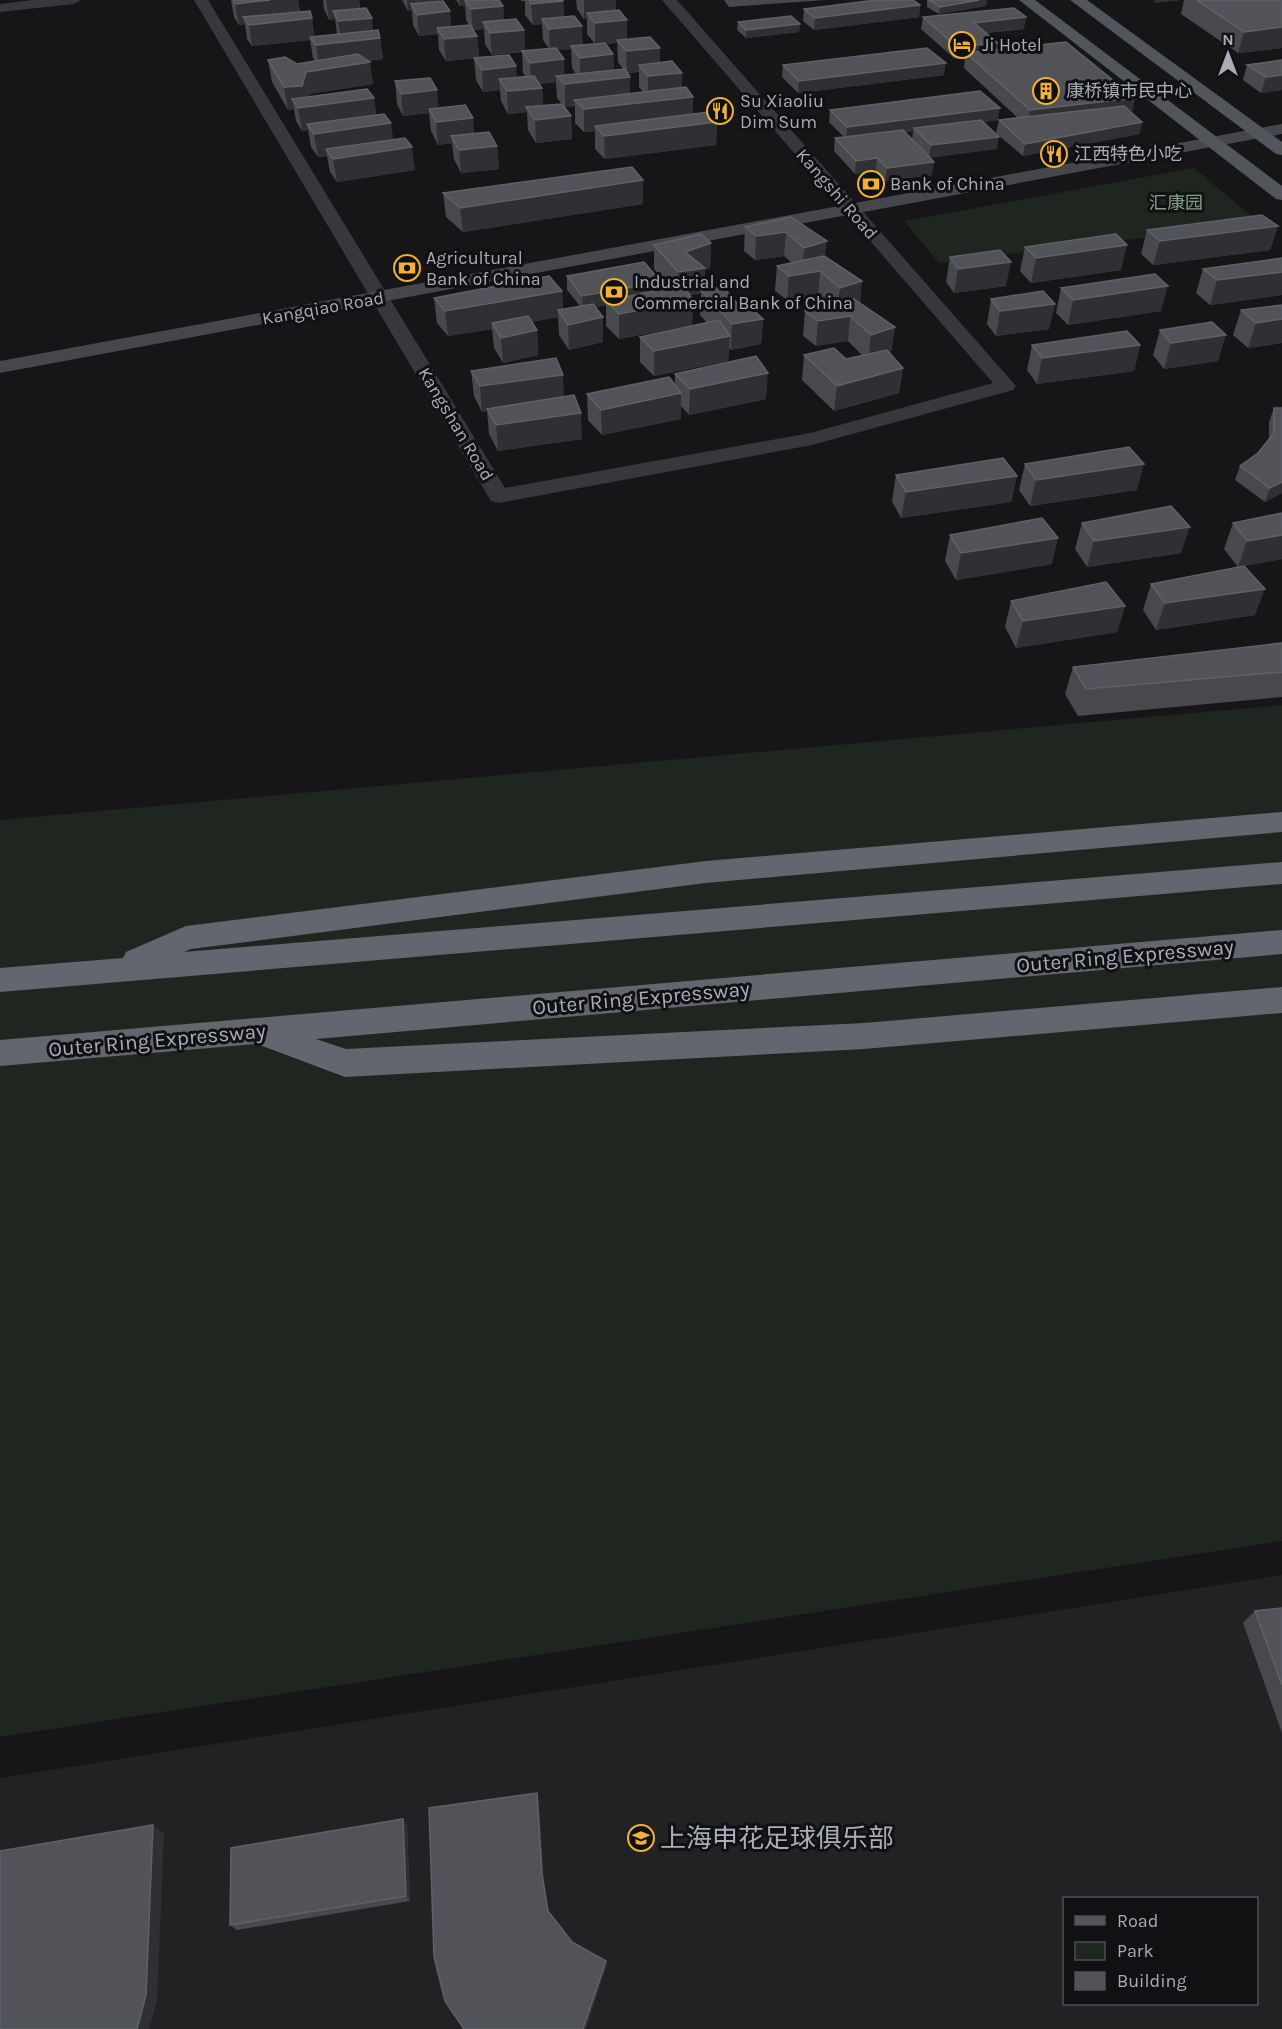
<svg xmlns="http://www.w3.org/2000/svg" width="1282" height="2029" font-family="Karla,'Noto Sans SC',sans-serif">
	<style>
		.built { fill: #222225; fill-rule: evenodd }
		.green { fill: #1e261f }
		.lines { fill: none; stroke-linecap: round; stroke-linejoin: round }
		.minor { fill: #37383d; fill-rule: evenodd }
		.tertiary { fill: #37383d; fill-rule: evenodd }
		.secondary { fill: #45474d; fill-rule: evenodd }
		.primary { fill: #53555c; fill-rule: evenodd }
		.motorway { fill: #63666e; fill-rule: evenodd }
		.wall { fill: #47494d; fill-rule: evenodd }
		.shaded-wall { fill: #2f3033 }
		.building { fill: #525359; stroke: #5f6168; stroke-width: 1.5 }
		.labels { text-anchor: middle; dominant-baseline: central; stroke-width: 6; stroke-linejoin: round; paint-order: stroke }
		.far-poi-label { font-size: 18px; fill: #a8adb8; stroke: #111113; text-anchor: start }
		.far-street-label { font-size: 18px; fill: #a8adb8; stroke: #111113 }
		.far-park-label { font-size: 18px; fill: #7fa381; stroke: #111113 }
		.street-label { font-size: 21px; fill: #a8adb8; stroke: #111113 }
		.near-poi-label { font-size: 26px; fill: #a8adb8; stroke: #111113; text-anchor: start }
	</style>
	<rect width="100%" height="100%" fill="#161618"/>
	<!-- built -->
	<path class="built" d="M1282,1575V2029H0V1778ZM1064,1898H1256V2004H1064Z"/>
	<!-- green -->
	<g class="green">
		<path d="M1194,168L1260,223L939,263L904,221Z"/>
		<path d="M1282,705V1541L0,1737V820Z"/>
	</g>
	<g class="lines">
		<!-- minor -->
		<path class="minor" d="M194,0H208L505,488L810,433L993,383L662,0H677L1016,386L1013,390L812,445L499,503L491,501Z"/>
		<!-- tertiary -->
		<path class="tertiary" d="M33,0H81L74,4L0,12V4Z"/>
		<!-- secondary -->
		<path class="secondary" d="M1282,124V134L0,373V361Z"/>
		<!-- primary -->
		<g class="primary">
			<path d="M1019,0H1035L1282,186V200L1276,199Z"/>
			<path d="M1070,0H1087L1282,142V155L1276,154Z"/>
		</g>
		<!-- motorway -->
		<g class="motorway">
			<path d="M1282,812V832L706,883L191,949L184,952L1282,862V884L0,992V968L123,958L126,952L186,926L706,861Z"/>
			<path d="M1282,930V954L316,1039L346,1049L864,1023L1282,987V1013L864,1049L345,1077L257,1044L0,1066V1040Z"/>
		</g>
	</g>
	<!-- wall -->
	<g class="wall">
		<path d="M231,0H298L300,12L315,36L337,34L335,19L329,20L324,9L323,0H359L360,8L373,31L380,38L383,59L368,61L373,84L309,94V97L374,98L376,115L415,170L337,182L330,172L327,156L318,157L311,147L308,130L302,131L296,121L294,109L288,110L272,82L268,60L297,64L315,61L313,58L310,40L252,46L247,39L245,24L239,25L234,17Z"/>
		<path d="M402,0H439L451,27L469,25L466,20L465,6H460L456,0H499L503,6L504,20L524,30L525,51L549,49L543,40L542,24L533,25L525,15V1H521V0H563L564,17L583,45L595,44L587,34V19H584L577,9L576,0H615L616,10L627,20V39L660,62L682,73V88L693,114L717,122L716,145L605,159L595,149V131L584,132L575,123V106L565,107L563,104L571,116L572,139L536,143L528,130L527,112L508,114L501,101L500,90L483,92L476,80L474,58L446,61L439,50L438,34L419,36L413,25L412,11H408ZM484,29L485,44L492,55L522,52L523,73L525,76L517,77L479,57L477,36L473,30ZM617,43L618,62L623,69L614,70L613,54L605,44ZM571,49L572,68L576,74L564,75L557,50ZM639,72V87L643,92L630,94L627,73ZM556,82L557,98L562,104L543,105L542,88L540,84Z"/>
		<path d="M724,0H826L729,7Z"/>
		<path d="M927,0H987L986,6L939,14L927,7Z"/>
		<path d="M1184,0H1282V48L1238,53L1181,14Z"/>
		<path d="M920,5L919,17L814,30L803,21L804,9Z"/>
		<path d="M923,17L1024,29L986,33L998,43L997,50L1132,113L1142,122L1139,134L1023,156L996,133L999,120L1018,118L964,68L965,58L955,59L921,29Z"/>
		<path d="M738,22L800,24L799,32L746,38L737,30Z"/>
		<path d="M1282,60V90L1261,93L1243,80L1247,65Z"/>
		<path d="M783,65L944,75L798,93L782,77Z"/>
		<path d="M395,81L438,108L474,134L497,146L499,169L461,173L454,159L452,143L438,145L431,131L429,113L403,116L397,104Z"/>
		<path d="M830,110L998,120L983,122L997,149L929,157L932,175L885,181L876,171L855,174L834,151L835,138L844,137L829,122ZM913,131L912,140L904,132Z"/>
		<path d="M643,180V204L463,232L446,217L443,193Z"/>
		<path d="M791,217L825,256L860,303L895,327L891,352L889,353L903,368L899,393L834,411L802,380L804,355L846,359L863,356L848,341L816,346L803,336L805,311L828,305L818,296L787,300L775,291L777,266L792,263L784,256L755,260L744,251L745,227Z"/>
		<path d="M1278,226L1270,250L1153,265L1141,254L1147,230Z"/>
		<path d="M711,243L710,268L705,270L704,289L738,304L763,319L761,344L731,350L729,348L728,361L654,376L640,362V337L707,323L700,315L701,293L690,295L693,300L692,325L619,339L606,326V305L596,307L603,342L569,350L559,335L558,317L531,322L537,330L538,355L503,363L494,348L492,329L448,336L437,323L434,298L562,291L563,309L580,306L567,290V276L661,282V290L670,288L654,269V245Z"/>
		<path d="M1025,247L1121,270L1031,283L1020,271Z"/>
		<path d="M950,257L1006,286L954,293L946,282Z"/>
		<path d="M1282,258V295L1210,305L1196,293L1203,269Z"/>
		<path d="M1061,288L1161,311L1068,325L1056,313Z"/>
		<path d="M991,299L1055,304L1049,329L996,336L987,324Z"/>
		<path d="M1282,305V343L1248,348L1233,335L1241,310Z"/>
		<path d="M1160,330L1218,361L1164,369L1153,355Z"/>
		<path d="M1032,345H1140L1134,371L1037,384L1027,370Z"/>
		<path d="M471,371L564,397L582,439L498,451L489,434L487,411L482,412L474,396Z"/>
		<path d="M675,374L766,399L689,415L681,406V419L602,435L588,420L587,394L675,385Z"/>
		<path d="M1274,408H1282V493L1265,502L1235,480L1240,466L1258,453L1269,439V422Z"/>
		<path d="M1025,464L1137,490L1030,506L1019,490Z"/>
		<path d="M896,475L1017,476L1011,502L901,518L892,501Z"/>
		<path d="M1282,513V559L1244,566L1255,615L1156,630L1143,610L1151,584L1238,567L1224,549L1233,523Z"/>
		<path d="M1082,523L1181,553L1087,567L1075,549Z"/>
		<path d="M950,535L1052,564L956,580L945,561Z"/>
		<path d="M1011,601L1125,606L1117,632L1016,648L1005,627Z"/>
		<path d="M1282,643V697L1078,716L1065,694L1073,667Z"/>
		<path d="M1282,1608V1733L1243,1623L1255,1611Z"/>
		<path d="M403,1819L407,1826L410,1901L237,1930L230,1925Z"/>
	</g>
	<!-- shaded-wall -->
	<g class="shaded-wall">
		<path d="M270,0H298L301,18L243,17L245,24L239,25L235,4Z"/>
		<path d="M326,0H359L361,16L333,11L335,19L329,20Z"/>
		<path d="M407,0H439V8L411,4L412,11H408Z"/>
		<path d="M459,0H464L465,6H460Z"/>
		<path d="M584,0H616V16L587,13V19H584Z"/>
		<path d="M979,0H987L986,6L939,14L940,7Z"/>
		<path d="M1155,0H1184L1154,3Z"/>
		<path d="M563,1L564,22L542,19V24L533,25L531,4Z"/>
		<path d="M920,5L919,17L814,30L815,18Z"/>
		<path d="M503,6L505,27L483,22L484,29L473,30L471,9Z"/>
		<path d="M450,11L452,33L437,28V34L419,36L417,15Z"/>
		<path d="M1026,17L1024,29L972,34L974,23Z"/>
		<path d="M312,18L315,40L310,37V40L252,46L249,25Z"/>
		<path d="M372,18L374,38H380L383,59L319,66L316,45L341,42L338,21Z"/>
		<path d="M627,20V42L617,40V43L595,45V23Z"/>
		<path d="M800,24L799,32L746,38V30Z"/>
		<path d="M582,26L583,48L571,46V49L550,51L549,29Z"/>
		<path d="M1282,27V48L1238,53L1244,32Z"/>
		<path d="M524,30L525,51L492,55L490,33Z"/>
		<path d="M477,36L479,58L446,61L444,39Z"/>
		<path d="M998,43L996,55L966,53L965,58L955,59L957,47Z"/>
		<path d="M660,48V70L639,65V72L627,73L626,51Z"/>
		<path d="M613,54L614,76L580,80V58Z"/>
		<path d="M564,59L565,81L556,76V82L531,85L530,63Z"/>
		<path d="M370,62L373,84L309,94L306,107L374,98L377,120L307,124L308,130L302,131L298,108L292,99L294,109L288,110L284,87L306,72Z"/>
		<path d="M946,63L944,75L798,93L799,81Z"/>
		<path d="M516,66L518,88L499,79L500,90L483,92L482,70Z"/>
		<path d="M682,73V95L648,99V76Z"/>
		<path d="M1282,75V90L1261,93L1266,77Z"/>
		<path d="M630,77V99L574,100L575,106L565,107V84Z"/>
		<path d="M542,88L543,110L526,107L527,112L508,114L507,91Z"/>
		<path d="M437,90L439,112L429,109V113L403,116L401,94Z"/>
		<path d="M693,97V119L595,126V131L584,132V109Z"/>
		<path d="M1135,98L1132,114L1027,126L1030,110Z"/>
		<path d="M1000,108L998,120L916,131L914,128L913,131L846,140L847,127Z"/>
		<path d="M571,116L572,139L536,143L535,120Z"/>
		<path d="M473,118L475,141L451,136L452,143L438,145L436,122Z"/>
		<path d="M717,122L716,145L605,159L604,136Z"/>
		<path d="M1142,122L1139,134L1023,156L1025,144Z"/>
		<path d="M391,123L394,146L326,149L327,156L318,157L314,134Z"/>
		<path d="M999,137L997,149L929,158L931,145Z"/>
		<path d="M497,146L499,169L461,173L459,150Z"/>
		<path d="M412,147L415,170L337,182L333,159Z"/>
		<path d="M877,158L876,171L855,174L856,161Z"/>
		<path d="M934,162L932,175L885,181L887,168Z"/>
		<path d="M643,180V204L463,232L460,208Z"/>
		<path d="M1278,226L1270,250L1153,265L1160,241Z"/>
		<path d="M786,232L784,256L755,260L756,236Z"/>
		<path d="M827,241L824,265L802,272L804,248Z"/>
		<path d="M711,243L710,268L705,270L704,292L701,290V293L677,297L678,272L685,252Z"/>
		<path d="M1127,245L1121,270L1031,283L1036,258Z"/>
		<path d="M1011,262L1006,286L954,293L958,269Z"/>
		<path d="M820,271L818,296L787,300L789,276Z"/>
		<path d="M1282,272V295L1210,305L1217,280Z"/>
		<path d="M862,281L860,306L837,313L840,288Z"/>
		<path d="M661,282V295L606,301V305L583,310L582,296Z"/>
		<path d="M1168,286L1161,311L1068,325L1073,300Z"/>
		<path d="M562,291L563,316L558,310V317L495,328L492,323V329L448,336L445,311Z"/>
		<path d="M693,300L692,325L619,339V314Z"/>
		<path d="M1055,304L1049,329L996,336L1000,311Z"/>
		<path d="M850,316L848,341L816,346L818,321Z"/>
		<path d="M603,317V342L569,350L568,325Z"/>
		<path d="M763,319L761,344L731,350L732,324Z"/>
		<path d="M1282,319V343L1248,348L1256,323Z"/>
		<path d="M895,327L891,352L868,360L871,335Z"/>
		<path d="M537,330L538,355L503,363L501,338Z"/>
		<path d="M1226,335L1218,361L1164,369L1171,343Z"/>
		<path d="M730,336L728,361L654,376V351Z"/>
		<path d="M1140,345L1134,371L1037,384L1042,358Z"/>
		<path d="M903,368L899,393L834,411L837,386Z"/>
		<path d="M768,373L766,399L689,415L690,389Z"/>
		<path d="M563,375L564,400L487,409V411L482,412L480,386Z"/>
		<path d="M681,393V419L602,435L601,410Z"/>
		<path d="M581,413L582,439L498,451L496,425Z"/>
		<path d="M1144,464L1137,490L1030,506L1036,480Z"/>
		<path d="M1017,476L1011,502L901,518L906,492Z"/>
		<path d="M1282,482V493L1265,502L1270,488Z"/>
		<path d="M1190,527L1181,553L1087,567L1094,541Z"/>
		<path d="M1282,535V559L1238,567L1247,541Z"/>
		<path d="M1058,538L1052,564L956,580L961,553Z"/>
		<path d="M1265,589L1255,615L1156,630L1165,603Z"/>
		<path d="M1125,606L1117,632L1016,648L1023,621Z"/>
		<path d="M537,1793L539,1802L544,1881L550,1918L548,1911L542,1874Z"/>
		<path d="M403,1819L407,1826L410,1901L406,1896Z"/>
		<path d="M153,1825L164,1833L157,2000L149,2029H137Z"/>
		<path d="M606,1961L607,1966L586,2029H583Z"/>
	</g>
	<!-- building -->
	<g class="building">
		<path d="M233,0H270L235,4Z"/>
		<path d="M465,0H499L503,6L471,9Z"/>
		<path d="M529,0H563V1L531,4Z"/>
		<path d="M876,0H913L920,5L815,18L804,9Z"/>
		<path d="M929,0H979L940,7Z"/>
		<path d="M1197,0H1282V27L1244,32Z"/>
		<path d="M443,1L450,11L417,15L411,4Z"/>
		<path d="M366,8L372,18L338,21L333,11Z"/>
		<path d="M1014,8L1026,17L974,23L998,43L957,47L923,17Z"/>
		<path d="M619,10L627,20L595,23L587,13Z"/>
		<path d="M310,11L312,18L249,25L243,17Z"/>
		<path d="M574,16L582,26L549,29L542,19Z"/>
		<path d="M791,16L800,24L746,30L738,22Z"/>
		<path d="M516,19L524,30L490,33L483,22Z"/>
		<path d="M470,25L477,36L444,39L437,28Z"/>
		<path d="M378,30L380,38L316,45L310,37Z"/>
		<path d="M650,37L660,48L626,51L617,40Z"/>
		<path d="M1066,42L1135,98L1030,110L966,53Z"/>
		<path d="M605,43L613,54L580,58L571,46Z"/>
		<path d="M556,48L564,59L530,63L522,51Z"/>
		<path d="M927,48L946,63L799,81L783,65Z"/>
		<path d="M358,54L370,62L306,72L302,86L284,87L268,60L285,57L297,64Z"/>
		<path d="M509,55L516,66L482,70L474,58Z"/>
		<path d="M1282,60V75L1266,77L1247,65Z"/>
		<path d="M672,61L682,73L648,76L639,65Z"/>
		<path d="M625,69L630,77L565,84L556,76Z"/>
		<path d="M534,76L542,88L507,91L499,79Z"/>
		<path d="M430,78L437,90L401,94L395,81Z"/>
		<path d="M686,87L693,97L584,109L574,100Z"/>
		<path d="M367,89L374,98L298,108L292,99Z"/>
		<path d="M980,91L1000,108L847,127L830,110Z"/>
		<path d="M562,104L571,116L535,120L526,107Z"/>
		<path d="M465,105L473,118L436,122L429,109Z"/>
		<path d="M1124,106L1142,122L1025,144L999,120Z"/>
		<path d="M709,112L717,122L604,136L595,126Z"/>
		<path d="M384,114L391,123L314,134L307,124Z"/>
		<path d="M981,120L999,137L931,145L914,128Z"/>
		<path d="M903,130L934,162L887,168L877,158L856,161L835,138Z"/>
		<path d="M489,132L497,146L459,150L451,136Z"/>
		<path d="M405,138L412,147L333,159L326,149Z"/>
		<path d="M632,167L643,180L460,208L443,193Z"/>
		<path d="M1262,215L1278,226L1160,241L1147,230Z"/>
		<path d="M791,217L827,241L804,248L786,232L756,236L745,227Z"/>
		<path d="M701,234L711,243L685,252L705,268L678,272L654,245Z"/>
		<path d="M1116,234L1127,245L1036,258L1025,247Z"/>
		<path d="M1000,250L1011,262L958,269L950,257Z"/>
		<path d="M824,256L862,281L840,288L820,271L789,276L777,266Z"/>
		<path d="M1282,258V272L1217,280L1203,269Z"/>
		<path d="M644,262L661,282L582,296L567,276Z"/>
		<path d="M1155,274L1168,286L1073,300L1061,288Z"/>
		<path d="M549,276L562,291L445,311L434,298Z"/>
		<path d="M683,285L693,300L619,314L606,301Z"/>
		<path d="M723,287L738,304L745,302L763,319L732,324L701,290Z"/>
		<path d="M1043,291L1055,304L1000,311L991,299Z"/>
		<path d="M854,299L895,327L871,335L850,316L818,321L805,311Z"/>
		<path d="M593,304L603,317L568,325L558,310Z"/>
		<path d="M1282,305V319L1256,323L1241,310Z"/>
		<path d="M528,316L537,330L501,338L492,323Z"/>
		<path d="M719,320L730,336L654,351L640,337Z"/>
		<path d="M1212,322L1226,335L1171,343L1160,330Z"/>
		<path d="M1127,331L1140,345L1042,358L1032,345Z"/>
		<path d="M834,348L846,359L887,350L903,368L837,386L804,355Z"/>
		<path d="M756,356L768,373L690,389L675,374Z"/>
		<path d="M556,358L563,375L480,386L471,371Z"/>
		<path d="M669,377L681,393L601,410L587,394Z"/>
		<path d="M574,395L581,413L496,425L487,409Z"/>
		<path d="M1274,408H1282V482L1270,488L1240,466L1258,453L1274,433Z"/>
		<path d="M1129,447L1144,464L1036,480L1025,464Z"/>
		<path d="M1003,458L1017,476L906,492L896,475Z"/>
		<path d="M1171,506L1190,527L1094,541L1082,523Z"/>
		<path d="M1282,513V535L1247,541L1233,523Z"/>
		<path d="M1042,518L1058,538L961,553L950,535Z"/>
		<path d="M1244,566L1265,589L1165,603L1151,584Z"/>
		<path d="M1106,582L1125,606L1023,621L1011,601Z"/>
		<path d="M1282,643V672L1086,689L1073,667Z"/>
		<path d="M1282,1608V1685L1255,1611Z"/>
		<path d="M537,1793L542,1874L548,1911L572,1942L606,1961L583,2029H464L445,2001L434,1957L429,1808Z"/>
		<path d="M403,1819L406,1896L230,1925L231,1848Z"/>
		<path d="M153,1825L146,1995L137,2029H0V1851Z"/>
	</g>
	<!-- icons -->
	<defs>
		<symbol id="hotel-ring" viewBox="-11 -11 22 22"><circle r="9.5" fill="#111113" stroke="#f2b134" stroke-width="1.5"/><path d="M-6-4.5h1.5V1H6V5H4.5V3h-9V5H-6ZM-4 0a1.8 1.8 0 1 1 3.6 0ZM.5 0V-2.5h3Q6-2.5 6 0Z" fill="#f2b134"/></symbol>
		<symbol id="building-ring" viewBox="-11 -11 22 22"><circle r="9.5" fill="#111113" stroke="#f2b134" stroke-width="1.5"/><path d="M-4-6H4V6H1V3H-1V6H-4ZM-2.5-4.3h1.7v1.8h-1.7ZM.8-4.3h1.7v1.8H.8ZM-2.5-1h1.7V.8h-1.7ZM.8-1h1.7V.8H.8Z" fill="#f2b134"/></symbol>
		<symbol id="restaurant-ring" viewBox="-11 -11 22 22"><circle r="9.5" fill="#111113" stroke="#f2b134" stroke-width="1.5"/><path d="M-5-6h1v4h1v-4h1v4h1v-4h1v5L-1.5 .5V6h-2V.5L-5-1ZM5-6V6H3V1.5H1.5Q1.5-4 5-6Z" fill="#f2b134"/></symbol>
		<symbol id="bank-ring" viewBox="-11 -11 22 22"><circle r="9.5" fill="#111113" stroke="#f2b134" stroke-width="1.5"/><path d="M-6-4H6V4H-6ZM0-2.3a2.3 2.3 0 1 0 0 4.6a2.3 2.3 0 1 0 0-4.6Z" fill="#f2b134"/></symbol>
		<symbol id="school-ring" viewBox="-11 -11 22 22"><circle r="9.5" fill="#111113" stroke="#f2b134" stroke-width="1.5"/><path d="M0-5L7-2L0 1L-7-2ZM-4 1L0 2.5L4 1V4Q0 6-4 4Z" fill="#f2b134"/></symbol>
	</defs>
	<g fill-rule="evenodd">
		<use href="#hotel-ring" x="947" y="30" width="30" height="30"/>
		<use href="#building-ring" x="1031" y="76" width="30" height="30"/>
		<use href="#restaurant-ring" x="705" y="96" width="30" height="30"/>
		<use href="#restaurant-ring" x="1039" y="139" width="30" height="30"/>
		<use href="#bank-ring" x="856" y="169" width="30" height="30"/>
		<use href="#bank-ring" x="392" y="253" width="30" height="30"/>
		<use href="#bank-ring" x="599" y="277" width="30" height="30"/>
		<use href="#school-ring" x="626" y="1823" width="30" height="30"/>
	</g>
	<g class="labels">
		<!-- far-poi labels -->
		<g class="far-poi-label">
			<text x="982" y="45">Ji Hotel</text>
			<text x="1066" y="91">康桥镇市民中心</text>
			<text x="740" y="101">Su Xiaoliu<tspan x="740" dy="21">Dim Sum</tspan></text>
			<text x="1074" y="154">江西特色小吃</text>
			<text x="890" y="184">Bank of China</text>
			<text x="426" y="258">Agricultural<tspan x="426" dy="21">Bank of China</tspan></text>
			<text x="634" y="282">Industrial and<tspan x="634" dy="21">Commercial Bank of China</tspan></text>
		</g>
		<!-- far-street labels -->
		<g class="far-street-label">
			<text transform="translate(837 194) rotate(49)">Kangshi Road</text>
			<text transform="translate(323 308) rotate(-10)">Kangqiao Road</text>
			<text transform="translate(456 424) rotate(59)">Kangshan Road</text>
		</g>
		<!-- far-park labels -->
		<g class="far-park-label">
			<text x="1176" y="203">汇康园</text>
		</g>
		<!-- street labels -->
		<g class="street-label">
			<text transform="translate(1125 956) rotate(-5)">Outer Ring Expressway</text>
			<text transform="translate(641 998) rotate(-5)">Outer Ring Expressway</text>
			<text transform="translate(157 1040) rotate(-5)">Outer Ring Expressway</text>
		</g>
		<!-- near-poi labels -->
		<g class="near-poi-label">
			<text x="660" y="1838">上海申花足球俱乐部</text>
		</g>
	</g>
	<!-- legend -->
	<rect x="1063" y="1897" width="195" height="108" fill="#111113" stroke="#4d4f55" stroke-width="1.5"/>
	<rect x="1075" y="1916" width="30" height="9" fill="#53555c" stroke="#4d4f55" stroke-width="1.5"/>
	<text x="1117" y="1927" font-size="18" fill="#a8adb8">Road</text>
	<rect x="1075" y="1942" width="30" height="18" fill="#1e261f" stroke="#4d4f55" stroke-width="1.5"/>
	<text x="1117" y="1957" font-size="18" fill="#a8adb8">Park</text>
	<rect x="1075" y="1972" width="30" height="18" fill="#525359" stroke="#4d4f55" stroke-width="1.5"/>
	<text x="1117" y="1987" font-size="18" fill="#a8adb8">Building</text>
	<!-- north arrow -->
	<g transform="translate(1228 54)" stroke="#111113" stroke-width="4.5" paint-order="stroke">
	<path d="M0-4.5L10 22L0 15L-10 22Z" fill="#a8adb8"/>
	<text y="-9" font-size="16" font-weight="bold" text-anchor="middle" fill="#a8adb8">N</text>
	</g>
</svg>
